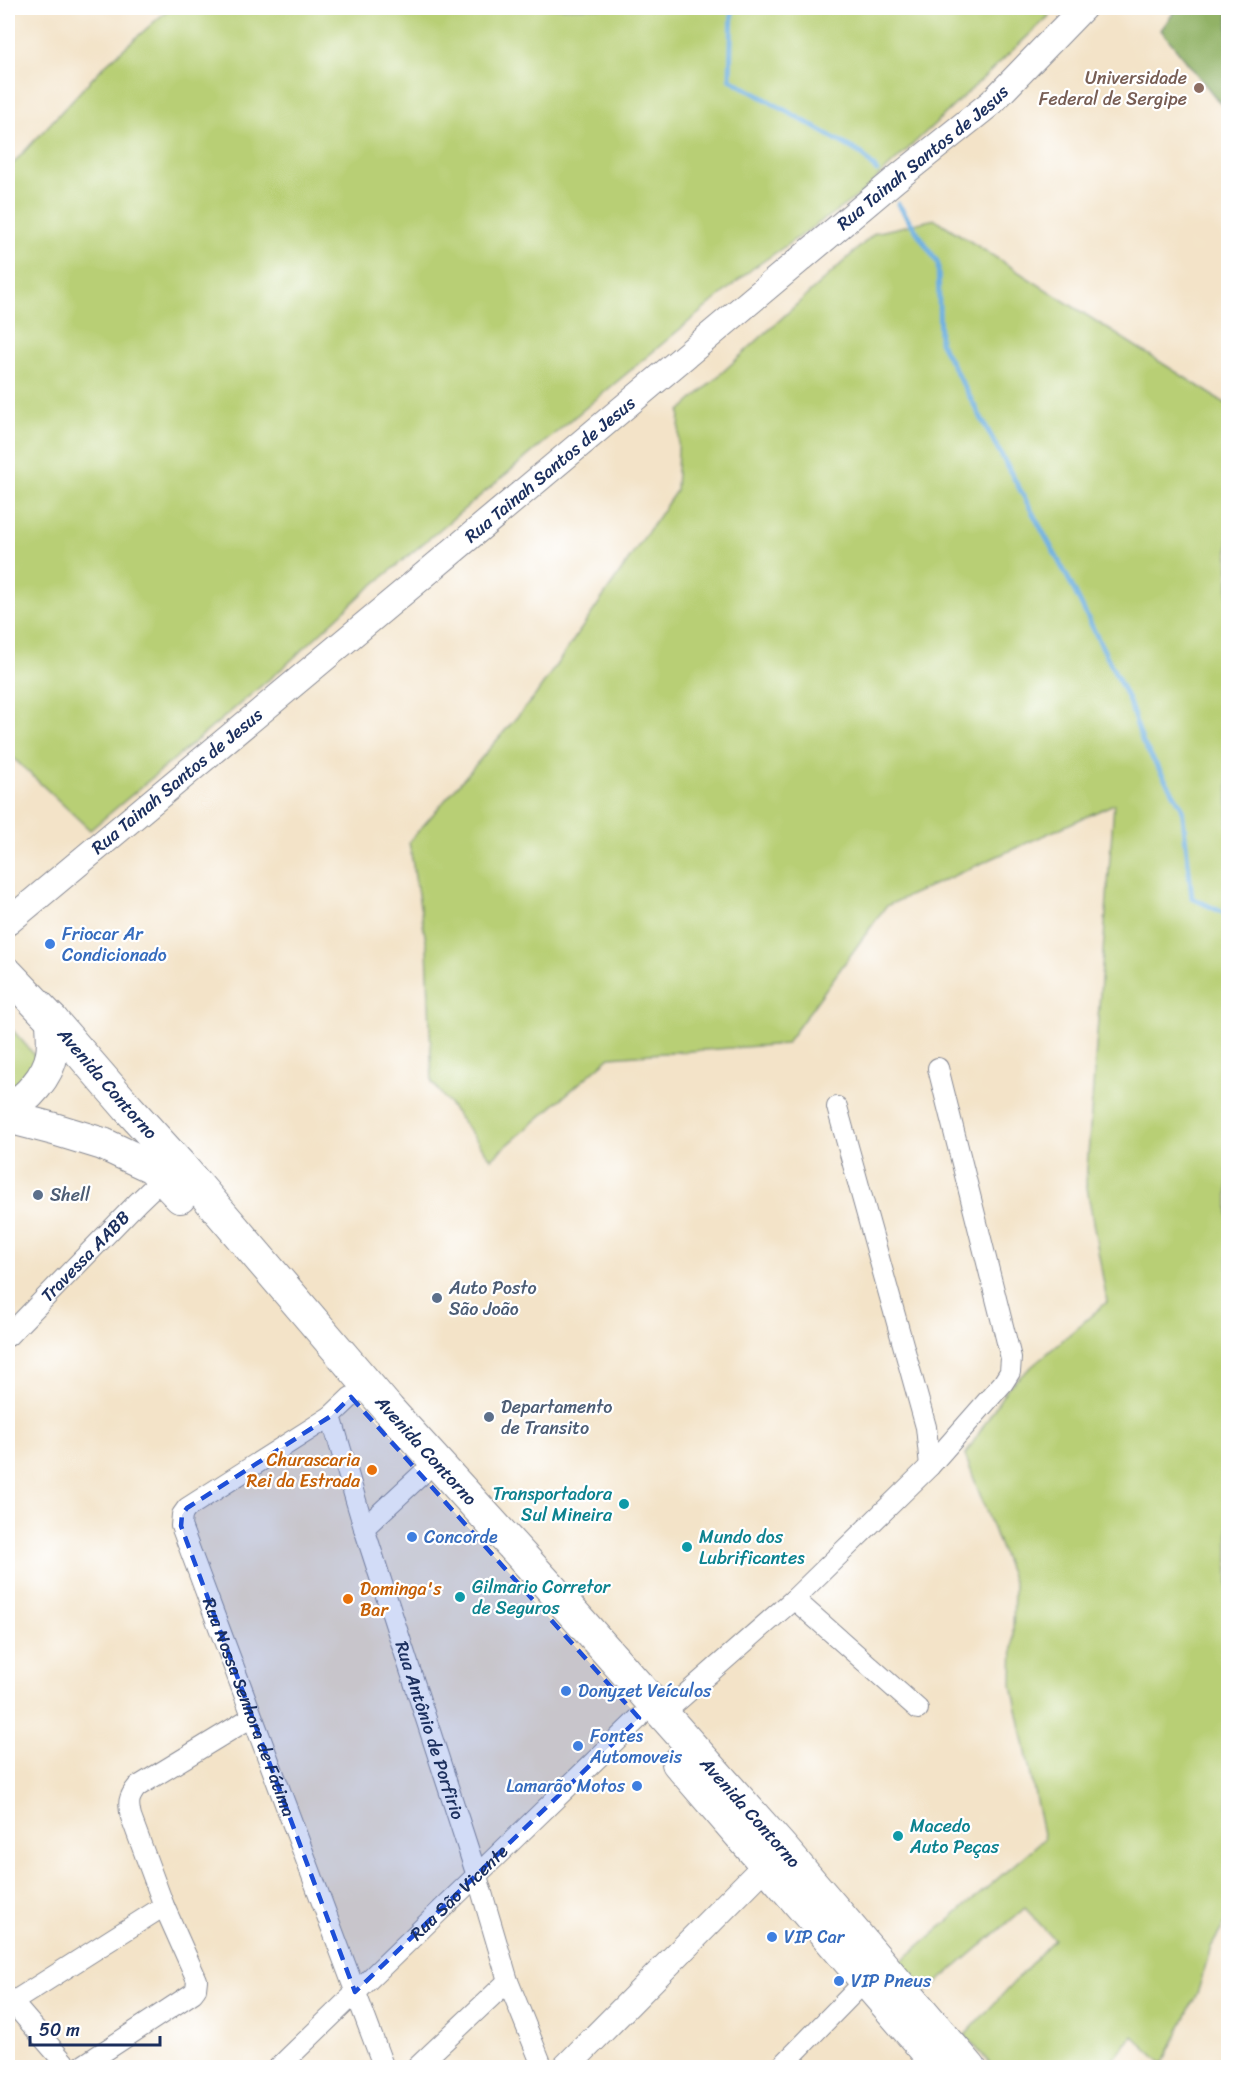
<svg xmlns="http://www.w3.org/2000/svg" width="1236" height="2075" font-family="Sriracha,sans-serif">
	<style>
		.green { fill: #b8cf74; stroke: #6a7f69; stroke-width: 1.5 }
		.forest { fill: #92b266; stroke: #567062; stroke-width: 1.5 }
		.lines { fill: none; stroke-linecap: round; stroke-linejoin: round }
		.stream { stroke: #6bafe0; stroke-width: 5 }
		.minor-casing { stroke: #878993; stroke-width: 22 }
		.tertiary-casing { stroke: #878993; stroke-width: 28 }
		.primary-casing { stroke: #878993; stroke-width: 34 }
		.minor { stroke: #fff; stroke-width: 20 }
		.tertiary { stroke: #fff; stroke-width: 26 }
		.primary { stroke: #fff; stroke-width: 32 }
		.marked { fill: #1d4ed8; fill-opacity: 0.2; stroke: #1d4ed8; stroke-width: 4.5; stroke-dasharray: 12 8; stroke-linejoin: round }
		.education-dot { fill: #8d6e63; stroke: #fff; stroke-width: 2 }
		.shop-dot { fill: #3f7fe0; stroke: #fff; stroke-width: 2 }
		.service-dot { fill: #5c6f8a; stroke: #fff; stroke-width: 2 }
		.food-dot { fill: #e8710a; stroke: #fff; stroke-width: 2 }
		.culture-dot { fill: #0f9aa8; stroke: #fff; stroke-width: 2 }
		.labels { text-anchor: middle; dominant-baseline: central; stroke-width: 4.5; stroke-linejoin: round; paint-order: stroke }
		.education-label { font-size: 18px; fill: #785e54; stroke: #fff; text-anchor: end }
		.street-label { font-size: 18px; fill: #1b2f5e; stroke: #fff }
		.shop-label { font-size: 18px; fill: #366cbe; stroke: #fff; text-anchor: start }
		.service-label { font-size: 18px; fill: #4e5e75; stroke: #fff; text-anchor: start }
		.food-label { font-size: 18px; fill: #c56008; stroke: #fff; text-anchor: end }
		.culture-label { font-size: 18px; fill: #0d838f; stroke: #fff; text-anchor: start }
	</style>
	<rect width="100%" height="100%" fill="#fff"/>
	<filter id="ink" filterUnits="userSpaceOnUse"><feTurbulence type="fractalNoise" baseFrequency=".0167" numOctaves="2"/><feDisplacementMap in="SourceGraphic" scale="12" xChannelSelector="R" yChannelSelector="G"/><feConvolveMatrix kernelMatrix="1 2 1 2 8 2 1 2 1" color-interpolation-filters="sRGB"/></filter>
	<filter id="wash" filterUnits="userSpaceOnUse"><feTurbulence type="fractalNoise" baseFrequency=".008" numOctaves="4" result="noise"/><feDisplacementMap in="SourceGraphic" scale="24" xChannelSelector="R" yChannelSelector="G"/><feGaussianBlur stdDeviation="1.35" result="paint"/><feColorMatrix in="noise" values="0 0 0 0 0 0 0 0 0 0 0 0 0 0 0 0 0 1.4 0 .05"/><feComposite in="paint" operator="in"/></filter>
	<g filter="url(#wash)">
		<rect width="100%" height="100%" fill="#f3e3c8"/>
		<!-- green -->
		<g class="green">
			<path d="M170,8H1045L1049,16L858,196L752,269L360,596L286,665L90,830L8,753V169L103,67Z"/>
			<path d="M935,219L1228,405V1918L1211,1947L1198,1991L1163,2064L1133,2036L1106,2067H993L965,2035L1054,1939L1025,1908L924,1994L899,1963L1044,1839L1012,1685L1014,1584L965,1455L1008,1387L1107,1302L1086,1182L1114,804L886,906L786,1044L610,1057L491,1159L432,1082L427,947L409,842L535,696L676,491L680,411L875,233Z"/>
			<path d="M8,1025L40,1061L8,1095Z"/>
		</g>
		<!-- forest -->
		<path class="forest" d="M1177,8H1228V113L1161,30Z"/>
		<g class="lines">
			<!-- stream -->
			<g class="stream">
				<path d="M732,8L730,79L862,154L877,171"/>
				<path d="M898,204L938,263L940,342L1069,580L1128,699L1143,743L1182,807L1192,898L1228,915"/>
			</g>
		</g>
	</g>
	<g filter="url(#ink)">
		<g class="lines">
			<defs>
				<g id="minor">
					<path d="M837,1107L926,1427L930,1466"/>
					<path id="s1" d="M8,1336L138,1202L163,1178"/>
					<path id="s2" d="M351,1397L331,1416L364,1528L477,1876L508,1981L543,2068"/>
					<path id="s3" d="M331,1416L187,1508L182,1515L181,1526L384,2068"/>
					<path d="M364,1528L422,1474"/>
					<path d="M794,1599L918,1709"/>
					<path d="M663,1714L794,1599L930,1466L1003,1383L1010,1372L1011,1358L938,1068"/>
					<path d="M12,2002L69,2068"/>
					<path d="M8,2005L164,1906"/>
					<path d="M79,2068L193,1993L196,1989L197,1980L164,1906L131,1817C128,1803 128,1798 137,1787L252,1717"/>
					<path id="s4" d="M278,2068L639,1718"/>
					<path d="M416,2068L508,1981"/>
					<path d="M780,2068L866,1980"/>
				</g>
				<g id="tertiary">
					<path id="s5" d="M8,922L423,576L896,179L991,103L1083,8"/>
					<path d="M565,2068L766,1865"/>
				</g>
				<g id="primary">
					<path id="s6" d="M8,974L52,1020L128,1108L179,1164L389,1410L549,1586L782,1848L970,2068"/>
					<path d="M8,1109C27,1100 48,1076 52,1054C54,1044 52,1031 52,1020"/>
					<path d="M8,1117L54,1129L103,1144L152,1167L180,1197"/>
					<path d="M678,1763L941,2068"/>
				</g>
			</defs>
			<!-- minor casing -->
			<use href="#minor" class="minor-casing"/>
			<!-- tertiary casing -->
			<use href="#tertiary" class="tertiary-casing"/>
			<!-- primary casing -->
			<use href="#primary" class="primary-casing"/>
			<!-- minor -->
			<use href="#minor" class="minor"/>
			<!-- tertiary -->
			<use href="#tertiary" class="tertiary"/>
			<!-- primary -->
			<use href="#primary" class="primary"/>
		</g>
	</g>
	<!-- marked area -->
	<path class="marked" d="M351,1397L639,1718L355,1992L181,1526L182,1515L187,1508L331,1416Z"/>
	<!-- markers -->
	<circle class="education-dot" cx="1199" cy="88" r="6"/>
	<g class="shop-dot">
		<circle cx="50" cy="944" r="6"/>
		<circle cx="412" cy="1537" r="6"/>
		<circle cx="566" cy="1691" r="6"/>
		<circle cx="578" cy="1746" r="6"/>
		<circle cx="637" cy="1786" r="6"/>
		<circle cx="772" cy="1937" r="6"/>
		<circle cx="839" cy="1981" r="6"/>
	</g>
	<g class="service-dot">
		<circle cx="38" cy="1195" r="6"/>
		<circle cx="437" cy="1298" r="6"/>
		<circle cx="489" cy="1417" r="6"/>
	</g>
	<g class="food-dot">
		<circle cx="372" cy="1470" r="6"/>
		<circle cx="348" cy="1599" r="6"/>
	</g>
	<g class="culture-dot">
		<circle cx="624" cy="1504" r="6"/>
		<circle cx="687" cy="1547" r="6"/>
		<circle cx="460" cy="1597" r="6"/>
		<circle cx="898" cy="1836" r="6"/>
	</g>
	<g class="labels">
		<!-- education labels -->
		<g class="education-label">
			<text x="1187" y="78">Universidade<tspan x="1187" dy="21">Federal de Sergipe</tspan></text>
		</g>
		<!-- street labels -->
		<g class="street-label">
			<text stroke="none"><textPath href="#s5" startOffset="1192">Rua Tainah Santos de Jesus</textPath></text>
			<text stroke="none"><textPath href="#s5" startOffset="706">Rua Tainah Santos de Jesus</textPath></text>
			<text stroke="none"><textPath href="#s5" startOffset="220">Rua Tainah Santos de Jesus</textPath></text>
			<text stroke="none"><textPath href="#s6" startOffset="148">Avenida Contorno</textPath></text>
			<text stroke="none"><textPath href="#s1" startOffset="111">Travessa AABB</textPath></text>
			<text stroke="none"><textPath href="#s6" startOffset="634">Avenida Contorno</textPath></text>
			<text stroke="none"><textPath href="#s3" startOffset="384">Rua Nossa Senhora de Fátima</textPath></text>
			<text stroke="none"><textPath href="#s2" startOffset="357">Rua Antônio de Porfirio</textPath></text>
			<text stroke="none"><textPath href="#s6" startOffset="1120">Avenida Contorno</textPath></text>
			<text stroke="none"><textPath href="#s4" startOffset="252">Rua São Vicente</textPath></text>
		</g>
		<!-- shop labels -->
		<g class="shop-label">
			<text x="62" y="934">Friocar Ar<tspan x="62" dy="21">Condicionado</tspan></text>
			<text x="424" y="1537">Concorde</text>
			<text x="578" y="1691">Donyzet Veículos</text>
			<text x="590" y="1736">Fontes<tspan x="590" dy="21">Automoveis</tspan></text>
			<text x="625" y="1786" text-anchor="end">Lamarão Motos</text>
			<text x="784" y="1937">VIP Car</text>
			<text x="851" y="1981">VIP Pneus</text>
		</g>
		<!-- service labels -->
		<g class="service-label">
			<text x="50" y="1195">Shell</text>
			<text x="449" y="1288">Auto Posto<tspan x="449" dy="21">São João</tspan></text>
			<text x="501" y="1407">Departamento<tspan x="501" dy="21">de Transito</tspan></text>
		</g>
		<!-- food labels -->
		<g class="food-label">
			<text x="360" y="1460">Churascaria<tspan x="360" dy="21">Rei da Estrada</tspan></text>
			<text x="360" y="1589" text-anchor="start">Dominga's<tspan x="360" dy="21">Bar</tspan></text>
		</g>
		<!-- culture labels -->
		<g class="culture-label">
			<text x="612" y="1494" text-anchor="end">Transportadora<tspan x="612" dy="21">Sul Mineira</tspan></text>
			<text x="699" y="1537">Mundo dos<tspan x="699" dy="21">Lubrificantes</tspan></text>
			<text x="472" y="1587">Gilmario Corretor<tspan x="472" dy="21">de Seguros</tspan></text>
			<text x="910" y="1826">Macedo<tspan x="910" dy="21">Auto Peças</tspan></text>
		</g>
	</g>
	<!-- margin -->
	<rect width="1236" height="2075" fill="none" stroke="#fff" stroke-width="30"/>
	<!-- scale -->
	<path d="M30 2036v9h130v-9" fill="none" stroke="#1b2f5e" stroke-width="3"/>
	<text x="39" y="2036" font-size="18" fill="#1b2f5e" stroke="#ffffff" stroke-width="4.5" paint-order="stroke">50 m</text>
</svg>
